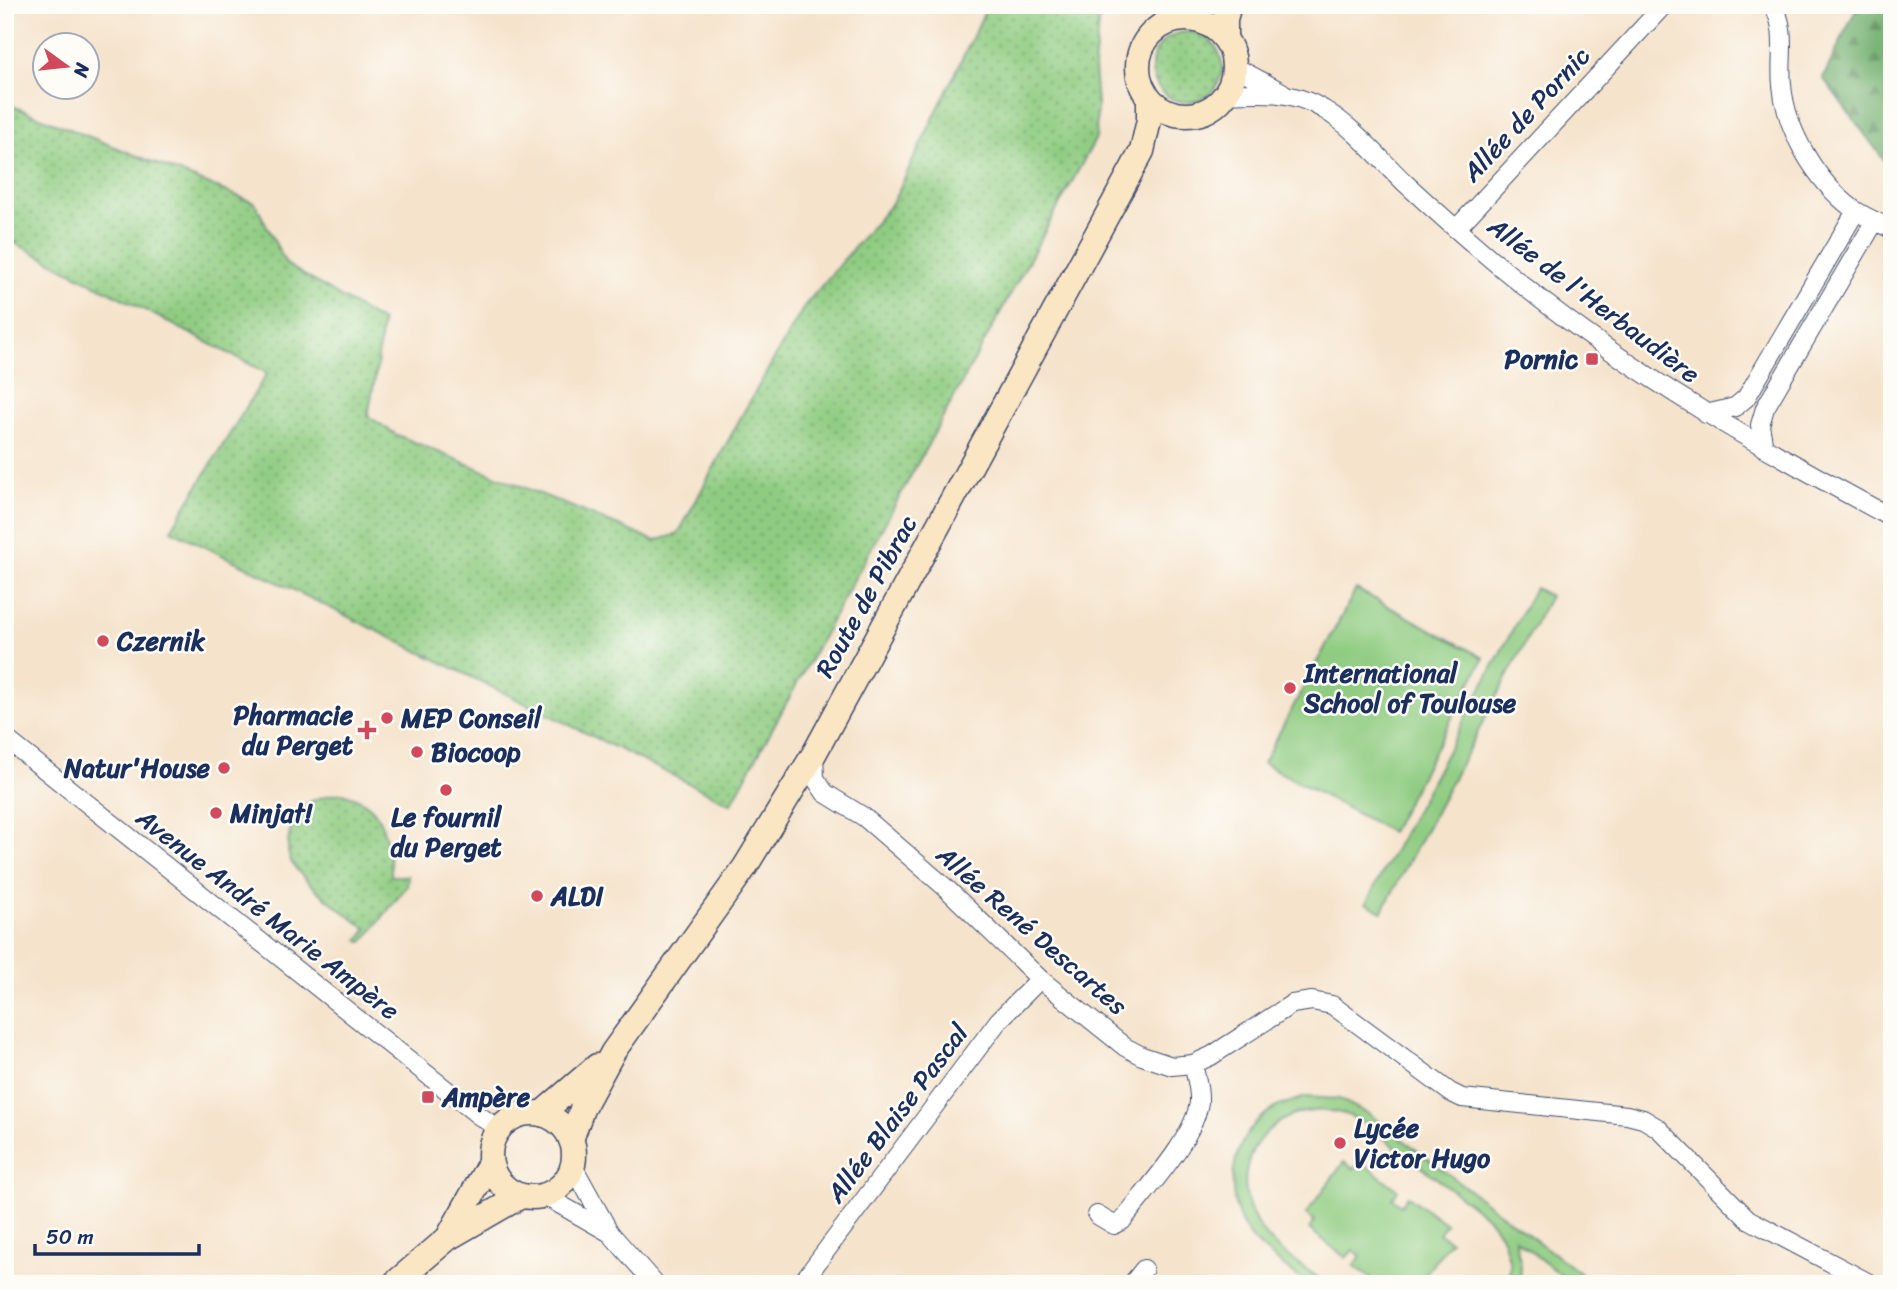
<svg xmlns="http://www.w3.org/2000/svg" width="1897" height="1289" font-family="Sriracha,sans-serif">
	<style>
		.grass { fill: url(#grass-dots); stroke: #557e70; stroke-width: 2 }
		.forest { fill: url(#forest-firs); stroke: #477066; stroke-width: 2 }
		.pitch { fill: #8fcc81; stroke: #557e70; stroke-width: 2 }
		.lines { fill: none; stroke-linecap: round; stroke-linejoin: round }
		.street-casing { stroke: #3c4a6e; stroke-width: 20 }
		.secondary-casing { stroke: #3c4a6e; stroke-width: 27 }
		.street { stroke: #fff; stroke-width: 18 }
		.secondary { stroke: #fbe6c4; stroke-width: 24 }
		.poi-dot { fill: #d1495b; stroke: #fdfcf7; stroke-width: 2.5 }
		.labels { text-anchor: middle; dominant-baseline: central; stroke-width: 5; stroke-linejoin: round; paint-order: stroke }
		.street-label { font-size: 26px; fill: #1b2f5e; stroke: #fdfcf7 }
		.poi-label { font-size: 26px; font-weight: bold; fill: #1b2f5e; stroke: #fdfcf7; text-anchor: start }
	</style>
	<defs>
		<pattern id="grass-dots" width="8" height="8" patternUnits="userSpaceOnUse" patternTransform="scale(1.75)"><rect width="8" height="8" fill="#8fcc81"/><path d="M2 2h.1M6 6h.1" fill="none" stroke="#74a66d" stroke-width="1.8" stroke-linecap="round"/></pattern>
		<pattern id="forest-firs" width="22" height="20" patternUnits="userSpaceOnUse" patternTransform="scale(1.75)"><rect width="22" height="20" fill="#73b06f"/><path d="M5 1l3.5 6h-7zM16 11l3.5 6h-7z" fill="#5e905e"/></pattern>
	</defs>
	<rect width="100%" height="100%" fill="#fdfcf7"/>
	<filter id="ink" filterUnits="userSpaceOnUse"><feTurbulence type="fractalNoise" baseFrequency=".0143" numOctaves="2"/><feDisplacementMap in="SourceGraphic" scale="14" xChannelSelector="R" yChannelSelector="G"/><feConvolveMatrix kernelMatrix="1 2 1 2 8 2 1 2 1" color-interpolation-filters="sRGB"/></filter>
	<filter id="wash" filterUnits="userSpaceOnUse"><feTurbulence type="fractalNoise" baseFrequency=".00686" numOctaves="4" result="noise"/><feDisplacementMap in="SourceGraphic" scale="28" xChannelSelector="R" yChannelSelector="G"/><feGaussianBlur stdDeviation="1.57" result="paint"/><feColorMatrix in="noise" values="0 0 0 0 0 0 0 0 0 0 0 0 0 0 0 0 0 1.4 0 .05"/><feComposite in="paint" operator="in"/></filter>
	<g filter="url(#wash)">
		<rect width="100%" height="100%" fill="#f5e3cb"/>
		<!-- grass -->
		<g class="grass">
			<path d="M988,5H1086L1099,16L1094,68L1097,104L1096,138L731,804L171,530L267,373L5,238V103L255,203L286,264L382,322L377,367L368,416L397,435L655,541L678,534L742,415L805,305L893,202Z"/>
			<circle cx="1187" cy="67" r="35"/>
			<path d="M343,793C375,803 382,817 388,849C389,858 392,867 391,876H408L407,886L363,942L358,940L367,929C348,915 299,880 290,859C285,847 290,832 293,821C300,801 324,795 343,793Z"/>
		</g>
		<!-- forest -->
		<path class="forest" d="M1858,5H1892V171L1823,78Z"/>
		<!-- pitch -->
		<g class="pitch">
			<path d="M1535,588L1550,596L1382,912L1366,903Z"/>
			<path d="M1356,589L1484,658L1391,832L1263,763Z"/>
			<path d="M1305,1097L1339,1099L1369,1114L1594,1284H1572L1515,1239L1521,1265L1520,1284H1509L1510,1264L1503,1238L1486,1216L1364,1123C1299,1084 1220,1143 1253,1216C1266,1246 1302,1265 1327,1284C1302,1284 1300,1278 1280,1263C1267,1253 1250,1240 1243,1225C1222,1186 1234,1130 1275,1108C1284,1103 1296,1101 1305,1097Z"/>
			<path d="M1360,1161L1398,1190L1392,1198L1401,1205L1408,1196L1446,1224L1439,1233L1450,1241L1418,1284H1378L1354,1266L1361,1256L1353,1250L1346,1258L1309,1229L1315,1221L1306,1214L1344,1162L1354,1169Z"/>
		</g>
	</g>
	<g filter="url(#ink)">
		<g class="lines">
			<defs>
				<g id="street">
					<path d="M1773,5C1788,31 1779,57 1782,85C1786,131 1816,181 1853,209C1865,217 1879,223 1892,229"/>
					<path d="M1235,67L1282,92"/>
					<path d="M1226,94C1259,92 1293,90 1323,109C1355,128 1379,158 1405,183C1444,219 1484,254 1525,287C1638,378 1764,449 1892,518"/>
					<path d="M1456,229L1664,5"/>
					<path d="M1706,414L1735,407L1746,398L1856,211"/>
					<path d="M1764,448L1760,425L1765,408L1875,221"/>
					<path d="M5,738L478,1115L499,1129"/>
					<path d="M814,754L815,778L825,793L864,817L946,888L1040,979L1125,1047L1142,1056L1172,1066L1193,1064L1211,1056L1292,1004L1312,1001L1332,1005L1450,1092L1462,1098L1627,1115L1643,1119L1658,1128L1748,1219L1871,1284"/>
					<path d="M573,1166L610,1233L655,1284"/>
					<path d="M545,1196L610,1233"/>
					<path d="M1097,1215L1114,1225L1122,1221C1145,1191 1195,1138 1199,1102C1200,1090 1196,1077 1193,1064"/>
					<path d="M801,1284L999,1020L1040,979"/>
					<path d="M1132,1284L1144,1269"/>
				</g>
				<g id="secondary">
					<circle cx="1186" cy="67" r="48"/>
					<path d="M1225,38V19L1229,5"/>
					<circle cx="532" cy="1155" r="42"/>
					<path d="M541,1114L597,1066"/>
					<path d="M571,1140L582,1109L613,1052L745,867L814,754L1142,151L1149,120V98"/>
					<path d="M450,1234L490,1163"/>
					<path d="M394,1284L448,1238L521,1196"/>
				</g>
			</defs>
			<!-- street casing -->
			<use href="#street" class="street-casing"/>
			<!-- secondary casing -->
			<use href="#secondary" class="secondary-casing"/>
			<!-- street -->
			<use href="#street" class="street"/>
			<!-- secondary -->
			<use href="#secondary" class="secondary"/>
		</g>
	</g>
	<!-- markers -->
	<g class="poi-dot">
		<rect x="1585" y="352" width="14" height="14" rx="3.5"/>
		<circle cx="103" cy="641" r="7"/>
		<circle cx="1290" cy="688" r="7"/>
		<circle cx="387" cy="718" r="7"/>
		<path d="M363.5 719.5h7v7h7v7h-7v7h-7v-7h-7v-7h7z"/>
		<circle cx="417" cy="752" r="7"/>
		<circle cx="224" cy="768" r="7"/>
		<circle cx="446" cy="790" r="7"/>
		<circle cx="216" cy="813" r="7"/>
		<circle cx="537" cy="896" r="7"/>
		<rect x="421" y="1090" width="14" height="14" rx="3.5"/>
		<circle cx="1340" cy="1143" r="7"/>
	</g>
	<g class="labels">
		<!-- street labels -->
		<g class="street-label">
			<text transform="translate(1526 114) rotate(-47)">Allée de Pornic</text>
			<text transform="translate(1594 300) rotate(37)">Allée de l'Herbaudière</text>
			<text transform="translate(866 596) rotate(-61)">Route de Pibrac</text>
			<text transform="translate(268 914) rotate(38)">Avenue André Marie Ampère</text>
			<text transform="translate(1032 930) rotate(41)">Allée René Descartes</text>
			<text transform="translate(897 1113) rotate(-53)">Allée Blaise Pascal</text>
		</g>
		<!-- poi labels -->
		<g class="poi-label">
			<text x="1578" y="359" text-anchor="end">Pornic</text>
			<text x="117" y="641">Czernik</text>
			<text x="1304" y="673">International<tspan x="1304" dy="30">School of Toulouse</tspan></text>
			<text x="353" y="715" text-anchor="end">Pharmacie<tspan x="353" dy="30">du Perget</tspan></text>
			<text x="401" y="718">MEP Conseil</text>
			<text x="431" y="752">Biocoop</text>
			<text x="210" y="768" text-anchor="end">Natur'House</text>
			<text x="230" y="813">Minjat!</text>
			<text x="446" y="817" text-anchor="middle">Le fournil<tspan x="446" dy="30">du Perget</tspan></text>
			<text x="551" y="896">ALDI</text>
			<text x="442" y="1097">Ampère</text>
			<text x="1354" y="1128">Lycée<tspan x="1354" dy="30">Victor Hugo</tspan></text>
		</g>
	</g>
	<!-- margin -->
	<rect width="1897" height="1289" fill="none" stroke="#fdfcf7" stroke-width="28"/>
	<!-- north arrow -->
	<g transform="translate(66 66) rotate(105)"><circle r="33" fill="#fdfcf7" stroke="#a3aaba" stroke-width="2"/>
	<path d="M0-5L12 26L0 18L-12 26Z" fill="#d1495b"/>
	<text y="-10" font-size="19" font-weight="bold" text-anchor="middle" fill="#1b2f5e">N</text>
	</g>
	<!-- scale -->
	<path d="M35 1244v10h164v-10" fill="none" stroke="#1b2f5e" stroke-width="3.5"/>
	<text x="46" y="1244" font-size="21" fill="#1b2f5e" stroke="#fdfcf7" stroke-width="5" paint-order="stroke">50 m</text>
</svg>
